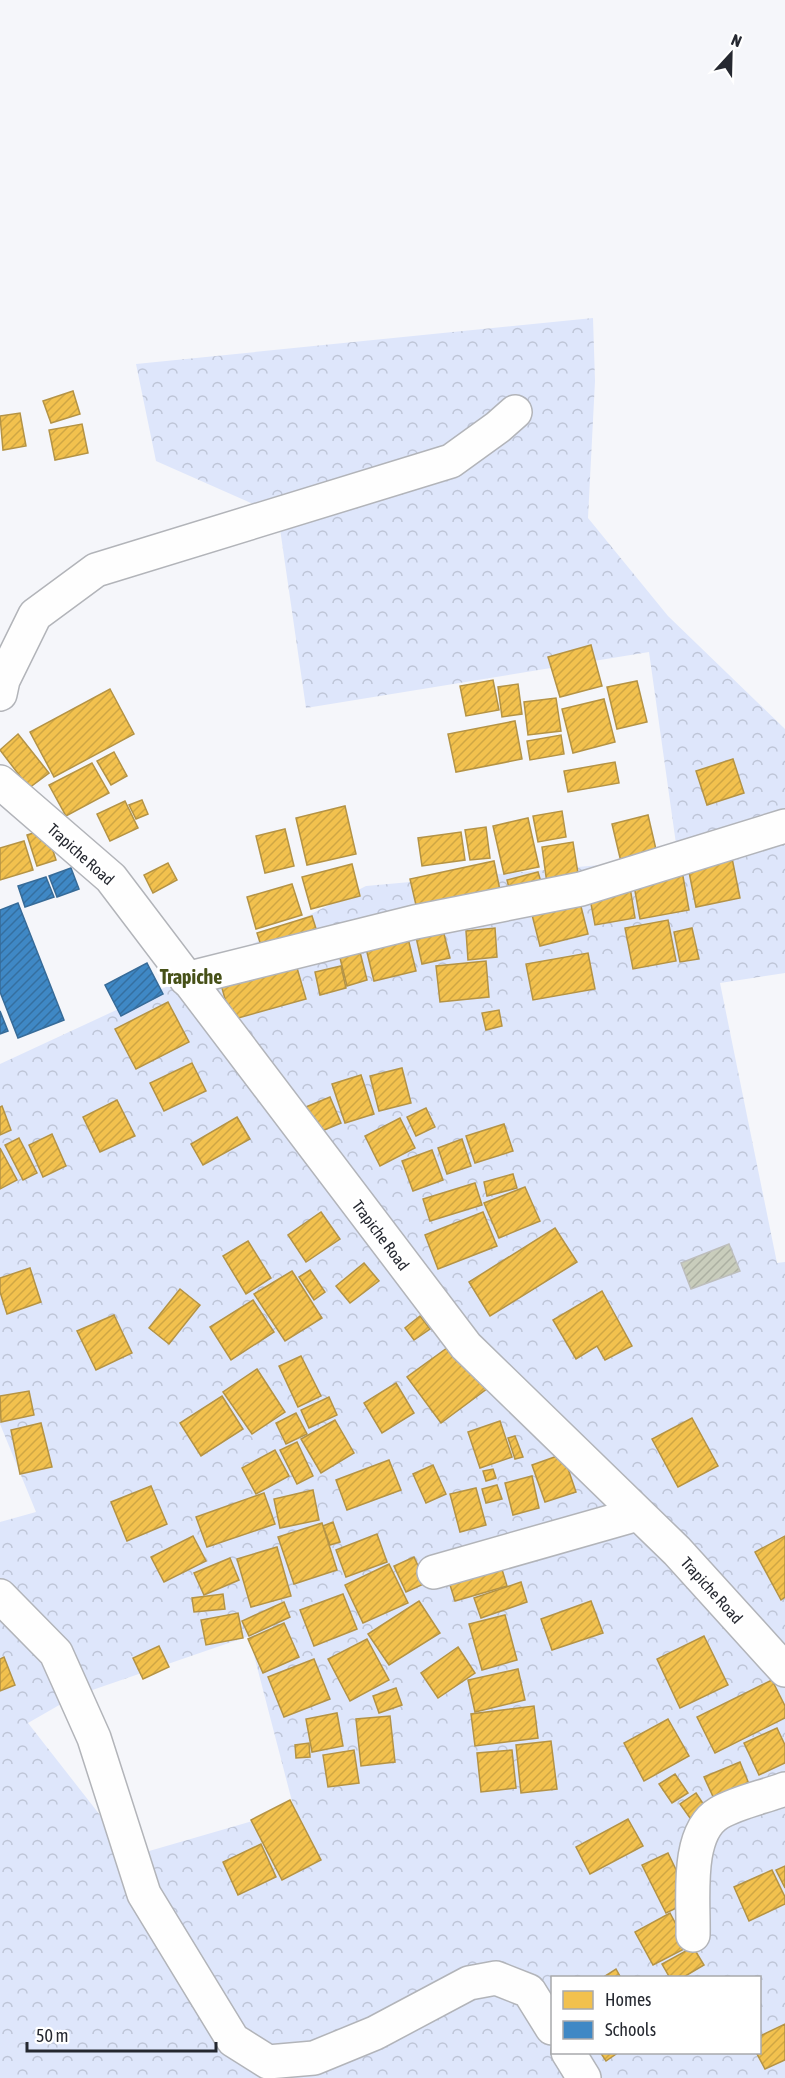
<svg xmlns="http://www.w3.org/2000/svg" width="785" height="2078" font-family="'Asap Condensed',sans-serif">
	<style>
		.forest { fill: url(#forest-crowns); fill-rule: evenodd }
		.homes { fill: url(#homes-hatch); stroke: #b49345; stroke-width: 1.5 }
		.schools { fill: url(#schools-hatch); stroke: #376b98; stroke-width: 1.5 }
		.building { fill: url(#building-hatch); stroke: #bdbebc; stroke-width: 1.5 }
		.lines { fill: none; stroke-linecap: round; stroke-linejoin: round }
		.minor-casing { stroke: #b2b4b9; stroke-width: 36 }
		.minor { stroke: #fefefe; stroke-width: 33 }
		.labels { text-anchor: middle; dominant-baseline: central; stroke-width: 6; stroke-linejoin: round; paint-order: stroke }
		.street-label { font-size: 16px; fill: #252830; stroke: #fff }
		.quarter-label { font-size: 20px; font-weight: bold; fill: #475118; stroke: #fff }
	</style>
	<defs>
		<pattern id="forest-crowns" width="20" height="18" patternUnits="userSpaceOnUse" patternTransform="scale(1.5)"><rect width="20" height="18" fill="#dee6fb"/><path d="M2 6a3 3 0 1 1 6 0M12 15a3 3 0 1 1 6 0" fill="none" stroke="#bec5d7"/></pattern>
		<pattern id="homes-hatch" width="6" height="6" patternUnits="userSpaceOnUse" patternTransform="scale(1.5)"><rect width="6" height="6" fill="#f2c14e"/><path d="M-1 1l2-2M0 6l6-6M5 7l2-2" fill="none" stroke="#cfa644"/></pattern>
		<pattern id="schools-hatch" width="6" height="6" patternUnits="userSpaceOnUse" patternTransform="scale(1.5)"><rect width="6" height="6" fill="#3f88c5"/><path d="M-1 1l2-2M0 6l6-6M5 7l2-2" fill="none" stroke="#356fa0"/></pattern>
		<pattern id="building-hatch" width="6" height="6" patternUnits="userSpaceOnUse" patternTransform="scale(1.5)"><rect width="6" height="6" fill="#c9cdbc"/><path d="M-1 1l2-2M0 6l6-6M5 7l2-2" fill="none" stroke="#acb0a2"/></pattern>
	</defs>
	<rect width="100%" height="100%" fill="#f5f6fa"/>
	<!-- forest -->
	<path class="forest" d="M593,318L595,381L588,518L668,616L785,729V973L720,983L777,1263L785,1262V2078H286L225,2010L283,2078H0V1522L36,1512L0,1424V1064L194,974L366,886L678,858L649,652L306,708L278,515L156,461L136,364ZM249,1636L294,1809L132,1856L28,1723L75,1696ZM552,1978H760V2052H552Z"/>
	<!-- homes -->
	<g class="homes">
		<path d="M73,391L80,414L51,423L43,401Z"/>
		<path d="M20,413L26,446L3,450L0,416Z"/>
		<path d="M82,424L88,453L55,460L49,430Z"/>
		<path d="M591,645L602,686L560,697L548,657Z"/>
		<path d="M493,680L499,710L466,716L460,686Z"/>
		<path d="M637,681L647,722L617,729L607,687Z"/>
		<path d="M518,684L522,714L502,717L498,687Z"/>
		<path d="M110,689L134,734L54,777L30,732Z"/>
		<path d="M556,698L561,731L528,735L524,702Z"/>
		<path d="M604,699L615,742L573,753L562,709Z"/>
		<path d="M515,721L522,759L456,772L448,734Z"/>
		<path d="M18,734L49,773L29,788L0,750Z"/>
		<path d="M561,735L564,754L530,760L527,741Z"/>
		<path d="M114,752L127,776L111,785L97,761Z"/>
		<path d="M733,759L744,793L707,805L696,771Z"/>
		<path d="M615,762L619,783L568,792L564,771Z"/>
		<path d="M92,763L109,793L66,816L49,785Z"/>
		<path d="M142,800L148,814L136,819L129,805Z"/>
		<path d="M125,801L138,828L110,841L97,814Z"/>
		<path d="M345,806L356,854L307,865L296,818Z"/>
		<path d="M562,811L566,837L538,842L533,816Z"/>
		<path d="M648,815L658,858L622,866L612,824Z"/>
		<path d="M528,818L539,867L504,874L493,826Z"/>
		<path d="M486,827L490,858L470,860L465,830Z"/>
		<path d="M46,829L56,860L37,866L27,835Z"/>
		<path d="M285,829L294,866L265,873L256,836Z"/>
		<path d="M461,832L465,860L422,866L418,838Z"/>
		<path d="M24,841L33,870L0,880V848Z"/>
		<path d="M573,842L580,886L548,891L542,847Z"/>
		<path d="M732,858L740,898L696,907L688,867Z"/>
		<path d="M494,861L502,900L419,918L410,879Z"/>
		<path d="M168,863L177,880L153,893L144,875Z"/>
		<path d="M352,864L360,896L311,909L302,877Z"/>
		<path d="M682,871L689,910L640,919L633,880Z"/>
		<path d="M538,872L544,892L512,900L507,880Z"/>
		<path d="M629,881L635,918L595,925L588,888Z"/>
		<path d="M292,884L302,915L256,929L247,897Z"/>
		<path d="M577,891L588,934L540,946L529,903Z"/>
		<path d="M312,916L319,938L264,955L257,933Z"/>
		<path d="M668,920L676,961L633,969L625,928Z"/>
		<path d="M441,922L450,958L422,964L414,928Z"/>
		<path d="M405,926L416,971L374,981L363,936Z"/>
		<path d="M495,928L497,957L468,960L466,931Z"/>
		<path d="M692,928L699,959L680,962L674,932Z"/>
		<path d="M360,952L367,980L347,986L340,958Z"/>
		<path d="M588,953L595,989L533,1000L526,964Z"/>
		<path d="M293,954L306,999L231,1020L218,974Z"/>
		<path d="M486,961L489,997L440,1002L436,966Z"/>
		<path d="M341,966L346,988L320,995L315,972Z"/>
		<path d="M168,1002L189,1042L136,1069L115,1029Z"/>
		<path d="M499,1010L502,1026L486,1030L482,1013Z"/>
		<path d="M192,1063L206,1091L164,1111L150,1083Z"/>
		<path d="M402,1068L411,1103L379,1111L370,1076Z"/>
		<path d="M361,1075L374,1114L345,1123L332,1084Z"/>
		<path d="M330,1097L341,1123L317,1133L306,1107Z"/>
		<path d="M117,1100L135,1136L100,1152L83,1117Z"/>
		<path d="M2,1106L11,1130L0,1135V1107Z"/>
		<path d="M426,1108L435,1127L416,1136L407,1117Z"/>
		<path d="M237,1117L250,1139L203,1165L191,1144Z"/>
		<path d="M400,1118L415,1148L380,1166L365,1136Z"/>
		<path d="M504,1124L513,1151L475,1163L466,1136Z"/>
		<path d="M52,1134L66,1166L43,1177L29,1145Z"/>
		<path d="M19,1138L37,1173L23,1180L5,1145Z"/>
		<path d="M462,1139L471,1166L447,1174L438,1148Z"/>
		<path d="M0,1148L17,1180L0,1189Z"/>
		<path d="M432,1150L443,1180L413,1191L402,1161Z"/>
		<path d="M513,1174L517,1188L487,1196L484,1182Z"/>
		<path d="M475,1183L482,1205L430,1221L423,1199Z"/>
		<path d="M525,1187L540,1221L499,1238L484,1203Z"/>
		<path d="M321,1212L340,1239L306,1262L288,1235Z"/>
		<path d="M483,1212L497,1246L438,1269L425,1235Z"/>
		<path d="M555,1228L577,1262L490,1316L469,1282Z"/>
		<path d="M248,1241L271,1278L246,1294L223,1256Z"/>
		<path d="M364,1263L379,1281L350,1303L336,1286Z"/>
		<path d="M30,1268L41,1302L7,1314L0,1292V1278Z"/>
		<path d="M310,1270L325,1292L314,1300L299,1277Z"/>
		<path d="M292,1271L322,1318L285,1341L254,1294Z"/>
		<path d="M180,1289L200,1305L169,1344L149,1328Z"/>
		<path d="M602,1291L632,1346L605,1360L597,1346L576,1359L553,1320Z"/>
		<path d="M253,1300L274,1332L231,1360L210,1327Z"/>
		<path d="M114,1315L132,1353L96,1370L77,1331Z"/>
		<path d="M420,1316L430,1329L414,1340L405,1328Z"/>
		<path d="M458,1340L492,1385L441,1423L407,1377Z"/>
		<path d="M301,1356L321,1396L298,1407L279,1366Z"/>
		<path d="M257,1369L285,1412L252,1434L223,1392Z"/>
		<path d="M396,1383L414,1413L382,1433L364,1403Z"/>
		<path d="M29,1391L34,1415L1,1422L0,1396Z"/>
		<path d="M222,1396L243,1429L201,1456L180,1423Z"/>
		<path d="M329,1397L337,1415L309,1428L301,1410Z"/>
		<path d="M296,1413L307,1434L286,1444L276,1423Z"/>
		<path d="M692,1418L718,1466L678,1487L652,1439Z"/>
		<path d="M335,1420L354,1453L321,1473L301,1439Z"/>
		<path d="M500,1421L512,1457L480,1468L468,1432Z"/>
		<path d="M41,1423L52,1467L20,1474L11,1430Z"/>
		<path d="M515,1436L523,1457L515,1459L508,1438Z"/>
		<path d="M297,1442L313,1476L297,1484L280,1450Z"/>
		<path d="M275,1450L289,1476L256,1494L242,1468Z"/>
		<path d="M563,1454L576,1492L545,1502L532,1465Z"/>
		<path d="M389,1460L401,1490L347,1510L336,1480Z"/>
		<path d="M433,1465L446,1494L426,1503L413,1474Z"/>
		<path d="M493,1469L496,1478L486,1481L483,1471Z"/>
		<path d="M532,1476L539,1508L513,1515L505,1483Z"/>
		<path d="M497,1485L502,1499L486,1503L482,1489Z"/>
		<path d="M151,1486L167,1524L127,1541L111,1502Z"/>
		<path d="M476,1488L486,1525L460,1532L450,1494Z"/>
		<path d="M313,1490L319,1520L280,1528L274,1499Z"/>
		<path d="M264,1493L275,1524L207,1547L196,1517Z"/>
		<path d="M333,1522L340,1542L330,1545L323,1526Z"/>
		<path d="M322,1523L337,1570L294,1584L278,1537Z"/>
		<path d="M377,1534L387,1562L346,1577L336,1550Z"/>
		<path d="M193,1536L206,1561L164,1582L151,1557Z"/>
		<path d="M785,1536V1597L781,1600L755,1552Z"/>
		<path d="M277,1547L291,1596L251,1607L237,1559Z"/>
		<path d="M498,1556L507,1586L455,1601L446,1572Z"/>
		<path d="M414,1557L426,1583L406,1592L394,1566Z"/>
		<path d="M230,1558L239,1580L204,1595L194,1573Z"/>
		<path d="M389,1564L408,1603L363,1623L345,1585Z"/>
		<path d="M521,1582L527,1602L481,1618L474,1598Z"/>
		<path d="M223,1594L225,1609L194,1612L192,1598Z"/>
		<path d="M343,1594L357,1629L314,1646L300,1610Z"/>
		<path d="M419,1601L440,1633L389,1665L368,1634Z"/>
		<path d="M591,1601L603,1633L552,1650L541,1619Z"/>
		<path d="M284,1602L290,1617L249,1636L242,1621Z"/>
		<path d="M238,1613L243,1638L206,1645L201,1620Z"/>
		<path d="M505,1615L517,1660L482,1670L469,1624Z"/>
		<path d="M284,1623L299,1657L263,1673L248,1639Z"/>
		<path d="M704,1636L728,1685L680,1708L657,1659Z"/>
		<path d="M367,1639L389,1680L350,1701L328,1659Z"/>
		<path d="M159,1646L169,1667L143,1679L133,1658Z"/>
		<path d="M458,1647L475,1673L438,1698L421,1673Z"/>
		<path d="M4,1657L15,1685L0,1691V1659Z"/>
		<path d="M314,1659L330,1699L284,1717L268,1677Z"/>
		<path d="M518,1669L525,1700L475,1712L468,1680Z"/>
		<path d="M772,1680L785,1706V1718L715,1753L697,1717Z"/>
		<path d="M396,1688L402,1705L379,1713L373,1696Z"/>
		<path d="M534,1706L538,1738L475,1746L471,1714Z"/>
		<path d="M337,1713L343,1746L312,1752L306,1719Z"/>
		<path d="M390,1716L395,1762L361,1766L356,1719Z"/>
		<path d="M668,1719L689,1756L644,1781L624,1743Z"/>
		<path d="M777,1728L785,1745V1763L759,1775L744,1743Z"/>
		<path d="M551,1741L557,1789L521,1793L516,1745Z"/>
		<path d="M309,1743L310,1757L296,1758L295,1745Z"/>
		<path d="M354,1750L359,1783L328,1787L323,1755Z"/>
		<path d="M512,1750L516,1788L481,1792L477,1753Z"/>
		<path d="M740,1762L751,1789L716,1803L704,1777Z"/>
		<path d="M675,1774L688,1793L672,1803L659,1784Z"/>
		<path d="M696,1793L706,1808L690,1818L680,1804Z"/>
		<path d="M290,1800L321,1860L282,1880L251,1820Z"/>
		<path d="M628,1819L643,1846L590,1874L576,1847Z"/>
		<path d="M261,1844L276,1877L238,1895L223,1862Z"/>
		<path d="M668,1853L691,1901L666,1913L642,1865Z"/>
		<path d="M785,1866V1888L776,1870Z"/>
		<path d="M772,1870L785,1897V1904L749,1921L734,1887Z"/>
		<path d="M670,1913L688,1947L653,1965L635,1932Z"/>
		<path d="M693,1947L704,1965L682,1978H670L662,1964Z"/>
		<path d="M616,1969L621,1978H602Z"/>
		<path d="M785,2024V2060L765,2069L756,2052H760V2036Z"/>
		<path d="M600,2052H619L606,2061Z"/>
	</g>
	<!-- schools -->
	<g class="schools">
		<path d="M71,868L79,889L57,897L49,876Z"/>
		<path d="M46,877L54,897L25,907L18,886Z"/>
		<path d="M18,903L64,1020L18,1038L0,992V910Z"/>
		<path d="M147,963L163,994L121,1016L105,985Z"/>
		<path d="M0,1011L8,1031L0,1034Z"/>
	</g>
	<!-- building -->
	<path class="building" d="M729,1244L740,1271L691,1289L681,1263Z"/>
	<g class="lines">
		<defs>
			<g id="minor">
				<path d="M0,694L3,680L35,615L96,570L451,461L498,427L515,412"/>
				<path d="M0,782L111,878L466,1346L677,1551L785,1670"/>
				<path d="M186,979L415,922L581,889L785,826"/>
				<path d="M434,1572L638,1514"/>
				<path d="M0,1596L56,1653L94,1738L144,1894L233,2040L268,2062L314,2058L375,2033L469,1983L496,1978L529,1991L552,2028"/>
				<path d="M693,1935C694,1900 685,1833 719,1813C738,1802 764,1797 785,1789"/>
				<path d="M568,2052L584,2078"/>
			</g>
		</defs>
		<!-- minor casing -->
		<use href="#minor" class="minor-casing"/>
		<!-- minor -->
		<use href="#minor" class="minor"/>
	</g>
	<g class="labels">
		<!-- street labels -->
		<g class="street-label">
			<text transform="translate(81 854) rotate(42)">Trapiche Road</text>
			<text transform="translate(381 1235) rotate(53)">Trapiche Road</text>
			<text transform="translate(712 1590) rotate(48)">Trapiche Road</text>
		</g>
		<!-- quarter labels -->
		<g class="quarter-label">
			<text x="191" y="976">Trapiche</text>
		</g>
	</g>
	<!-- legend -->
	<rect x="551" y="1976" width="210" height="78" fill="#ffffff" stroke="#a8a9ac" stroke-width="1.5"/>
	<rect x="563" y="1991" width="30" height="18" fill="#f2c14e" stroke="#a8a9ac" stroke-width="1.5"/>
	<text x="605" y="2006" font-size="18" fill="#252830">Homes</text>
	<rect x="563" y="2021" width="30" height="18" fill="#3f88c5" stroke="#a8a9ac" stroke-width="1.5"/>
	<text x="605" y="2036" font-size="18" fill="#252830">Schools</text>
	<!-- north arrow -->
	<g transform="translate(731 54) rotate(22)" stroke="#ffffff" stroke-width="4.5" paint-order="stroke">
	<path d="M0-4.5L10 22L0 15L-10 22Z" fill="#252830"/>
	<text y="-9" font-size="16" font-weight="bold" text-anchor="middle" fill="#252830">N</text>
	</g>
	<!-- scale -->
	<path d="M27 2042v9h189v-9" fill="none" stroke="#252830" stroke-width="3"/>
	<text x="36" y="2042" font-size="18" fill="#252830" stroke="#ffffff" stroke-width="4.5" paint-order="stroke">50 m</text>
</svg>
